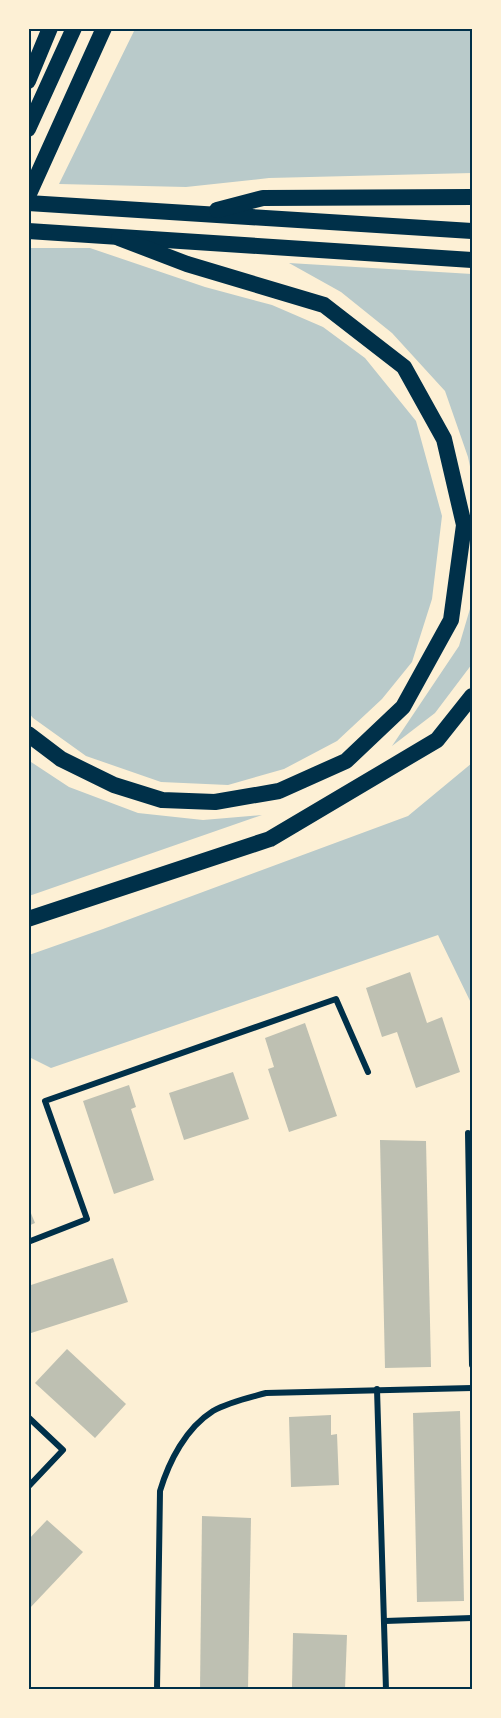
<svg xmlns="http://www.w3.org/2000/svg" width="501" height="1718" font-family="'IBM Plex Serif',serif">
	<style>
		.green { fill: #b9caca }
		.building { fill: #bec0b2 }
		.lines { fill: none; stroke-linecap: round; stroke-linejoin: round }
		.minor { stroke: #003049; stroke-width: 6 }
		.trunk { stroke: #003049; stroke-width: 16 }
		.neatline { fill: none; stroke: #003049; stroke-width: 2 }
	</style>
	<rect width="100%" height="100%" fill="#fdf0d5"/>
	<!-- green -->
	<g class="green">
		<path d="M135,29H472V173L269,178L186,187L59,184Z"/>
		<path d="M30,248H90L205,287L272,305L323,327L365,358L416,421L442,516L432,599L412,662L382,699L337,741L284,769L228,785L161,782L86,756L33,718L29,713L28,252Z"/>
		<path d="M289,263L472,274V476L468,457L445,391L392,333L341,292Z"/>
		<path d="M472,602V664L435,713L392,746L459,646Z"/>
		<path d="M28,760L69,787L138,813L203,820L262,815L29,896Z"/>
		<path d="M472,763V1005L438,935L51,1068L29,1057V955L103,929L408,816Z"/>
	</g>
	<!-- building -->
	<g class="building">
		<path d="M410,972L427,1023L442,1017L460,1072L416,1088L397,1032L382,1037L366,988Z"/>
		<path d="M305,1023L337,1116L289,1132L268,1069L274,1067L265,1038Z"/>
		<path d="M233,1072L249,1119L184,1140L169,1093Z"/>
		<path d="M129,1085L136,1107L131,1109L154,1180L114,1194L83,1101Z"/>
		<path d="M380,1140L426,1141L431,1367L385,1368Z"/>
		<path d="M28,1206L35,1223L28,1226Z"/>
		<path d="M113,1258L128,1302L28,1334V1286Z"/>
		<path d="M67,1349L126,1404L95,1438L35,1383Z"/>
		<path d="M460,1411L464,1601L417,1602L413,1413Z"/>
		<path d="M331,1415V1435L337,1434L339,1485L291,1487L289,1417Z"/>
		<path d="M202,1516L251,1518L248,1690H200Z"/>
		<path d="M47,1520L83,1552L28,1610V1540Z"/>
		<path d="M293,1633L347,1635L345,1689L292,1687Z"/>
	</g>
	<g class="lines">
		<!-- minor -->
		<g class="minor">
			<path d="M468,1133L472,1365"/>
			<path d="M28,1242L87,1219L45,1101L336,999L368,1072"/>
			<path d="M377,1389L386,1690"/>
			<path d="M28,1417L63,1450L28,1487"/>
			<path d="M385,1621L472,1618"/>
			<path d="M157,1690L160,1491C169,1461 186,1428 213,1411C229,1402 248,1398 266,1393L472,1388"/>
		</g>
		<!-- trunk -->
		<g class="trunk">
			<path d="M28,81L50,28"/>
			<path d="M28,129L74,28"/>
			<path d="M28,196L104,28"/>
			<path d="M28,203L472,231"/>
			<path d="M217,210L263,198L472,197"/>
			<path d="M28,231L472,260"/>
			<path d="M28,734L61,759L114,785L162,800L215,802L279,791L346,761L403,707L451,620L464,525L444,439L404,367L324,305L187,264L119,238"/>
			<path d="M28,919L270,839L437,740L472,696"/>
		</g>
	</g>
	<!-- border -->
	<rect width="501" height="1718" fill="none" stroke="#fdf0d5" stroke-width="60"/>
	<rect x="30" y="30" width="441" height="1658" class="neatline"/>
</svg>
